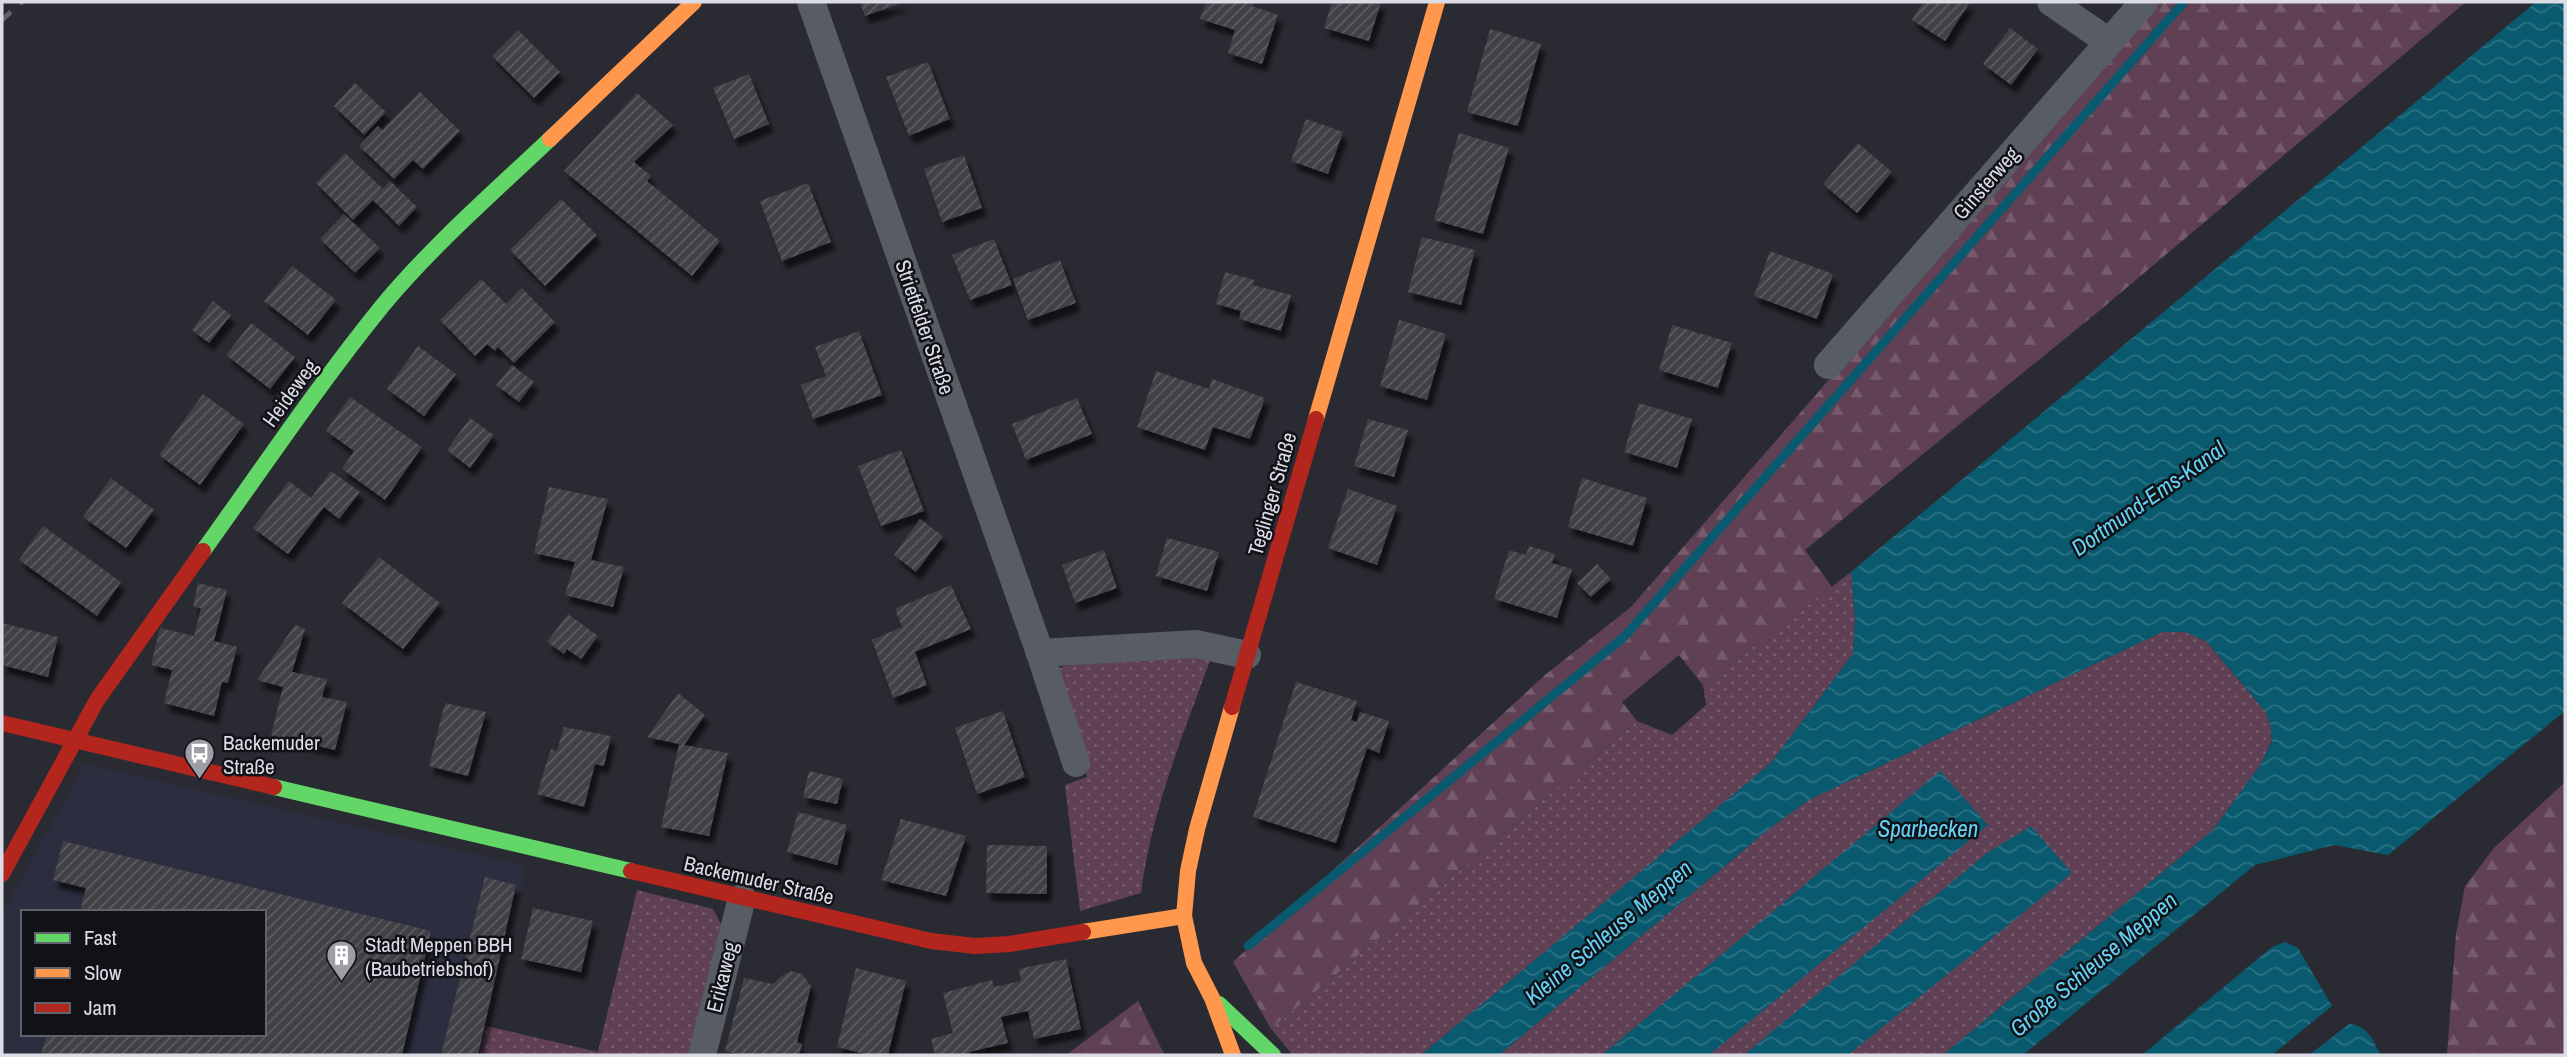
<svg xmlns="http://www.w3.org/2000/svg" width="2567" height="1057" font-family="'Archivo Narrow',sans-serif">
	<style>
		.built { fill: #2c2e3f; fill-rule: evenodd }
		.grass { fill: url(#grass-dots) }
		.forest { fill: url(#forest-firs) }
		.water { fill: url(#water-waves) }
		.lines { fill: none; stroke-linecap: round; stroke-linejoin: round }
		.stream { stroke: #095a6f; stroke-width: 9 }
		.building { fill: url(#building-hatch); filter: url(#shadow) }
		.street { stroke: #575d63; stroke-width: 28 }
		.fast { stroke: #63d668; stroke-width: 16 }
		.slow { stroke: #ff974d; stroke-width: 16 }
		.jam { stroke: #b3261e; stroke-width: 16 }
		.rail { stroke: #5f6268; stroke-width: 5; stroke-dasharray: 12 12; stroke-linecap: butt }
		.labels { text-anchor: middle; dominant-baseline: central; stroke-width: 5; stroke-linejoin: round; paint-order: stroke }
		.street-label { font-size: 21px; fill: #dbdce5; stroke: #111218 }
		.poi-label { font-size: 21px; fill: #dbdce5; stroke: #111218; text-anchor: start }
		.water-label { font-size: 23px; font-style: italic; fill: #65d3f5; stroke: #111218 }
	</style>
	<defs>
		<pattern id="grass-dots" width="8" height="8" patternUnits="userSpaceOnUse" patternTransform="scale(1.75)"><rect width="8" height="8" fill="#604055"/><path d="M2 2h.1M6 6h.1" fill="none" stroke="#765b6d" stroke-width="1.8" stroke-linecap="round"/></pattern>
		<pattern id="forest-firs" width="22" height="20" patternUnits="userSpaceOnUse" patternTransform="scale(1.75)"><rect width="22" height="20" fill="#604055"/><path d="M5 1l3.5 6h-7zM16 11l3.5 6h-7z" fill="#765b6d"/></pattern>
		<pattern id="water-waves" width="16" height="10" patternUnits="userSpaceOnUse" patternTransform="scale(1.75)"><rect width="16" height="10" fill="#095a6f"/><path d="M0 5q4-4 8 0t8 0" fill="none" stroke="#2c7183"/></pattern>
		<pattern id="building-hatch" width="6" height="6" patternUnits="userSpaceOnUse" patternTransform="scale(1.75)"><rect width="6" height="6" fill="#414146"/><path d="M-1 1l2-2M0 6l6-6M5 7l2-2" fill="none" stroke="#5c5c61"/></pattern>
		<filter id="shadow"><feDropShadow dx="4.5" dy="8" stdDeviation="2" flood-color="#0009"/></filter>
	</defs>
	<rect width="100%" height="100%" fill="#2a2b32"/>
	<!-- built -->
	<path class="built" d="M85,764L526,866L479,1055H2V914ZM23,912H264V1034H23Z"/>
	<!-- grass -->
	<g class="grass">
		<path d="M1851,572L1855,621L1853,654L1771,763L1741,790L1421,1055H1293L1271,1029L1637,721L1672,735L1706,705L1703,685Z"/>
		<path d="M2162,632H2186L2207,642L2265,711L2270,723L2272,740L2261,764L2213,830L1943,1055H1499L1770,828L1809,800Z"/>
		<path d="M1197,654L1212,655C1183,735 1152,808 1141,893L1080,911L1065,785L1087,777L1054,674L1063,666Z"/>
		<path d="M637,890L713,909L721,924L689,1055H479L486,1026L598,1052Z"/>
	</g>
	<!-- forest -->
	<g class="forest">
		<path d="M2158,2H2466L2099,311L1805,550L1832,587L1703,685L1679,655L1622,702L1637,721L1271,1029L1233,962L1545,675L1631,607Z"/>
		<path d="M2565,782V1055H2447L2456,934L2465,886L2494,848Z"/>
		<path d="M1138,1001L1164,1054L1170,1055H1066Z"/>
	</g>
	<!-- water -->
	<g class="water">
		<path d="M2536,2H2565V711L2388,855L2334,845L2255,865L2023,1055H1943L2213,830L2261,764L2272,741L2270,723L2265,711L2207,642L2186,632H2162L1809,800L1770,828L1499,1055H1421L1771,763L1853,654L1855,621L1851,572Z"/>
		<path d="M1940,771L1988,825L1709,1055H1602Z"/>
		<path d="M2031,826L2072,873L1848,1055H1744L1987,853Z"/>
		<path d="M2285,942L2298,948L2332,1006L2272,1055H2142L2272,947Z"/>
		<path d="M2349,1024C2368,1025 2373,1041 2381,1055H2309Z"/>
	</g>
	<g class="lines">
		<!-- stream -->
		<path class="stream" d="M1248,946L1624,637L2184,2"/>
	</g>
	<!-- building -->
	<g class="building">
		<path d="M860,2H904L865,16Z"/>
		<path d="M1206,2H1254L1252,6L1278,15L1262,64L1228,53L1235,30L1200,19Z"/>
		<path d="M1332,2H1381L1369,41L1324,28Z"/>
		<path d="M1923,2H1970L1945,41L1912,20Z"/>
		<path d="M2010,28L2038,49L2011,85L1983,64Z"/>
		<path d="M1490,29L1541,44L1518,126L1467,112Z"/>
		<path d="M518,30L560,72L534,98L492,56Z"/>
		<path d="M928,62L950,119L909,136L886,77Z"/>
		<path d="M749,74L769,124L734,139L713,88Z"/>
		<path d="M355,83L386,112L364,135L334,106Z"/>
		<path d="M420,92L460,131L423,169L413,160L394,179L359,146L378,126L382,130Z"/>
		<path d="M637,93L673,125L634,162L651,176L647,181L720,241L692,276L564,171Z"/>
		<path d="M1306,119L1343,132L1328,174L1291,161Z"/>
		<path d="M1459,133L1509,148L1483,234L1434,220Z"/>
		<path d="M1858,143L1892,172L1857,213L1823,184Z"/>
		<path d="M345,153L383,189L390,181L417,207L399,226L373,200L353,220L316,183Z"/>
		<path d="M964,155L982,208L942,222L924,169Z"/>
		<path d="M808,183L831,242L782,261L760,201Z"/>
		<path d="M561,199L597,235L545,286L510,250Z"/>
		<path d="M344,214L380,248L355,273L320,239Z"/>
		<path d="M1422,237L1475,250L1461,305L1408,292Z"/>
		<path d="M994,239L1012,285L970,300L952,255Z"/>
		<path d="M1770,251L1833,274L1817,319L1754,296Z"/>
		<path d="M1060,260L1076,303L1028,320L1013,279Z"/>
		<path d="M292,266L336,300L308,335L264,301Z"/>
		<path d="M1225,272L1254,280L1253,285L1291,295L1281,331L1239,319L1241,311L1216,304Z"/>
		<path d="M481,279L506,304L522,288L555,322L514,363L498,347L495,351L487,344L475,356L440,320Z"/>
		<path d="M213,301L231,315L209,343L192,330Z"/>
		<path d="M1399,320L1446,334L1427,400L1380,386Z"/>
		<path d="M251,323L295,357L270,389L226,355Z"/>
		<path d="M1672,325L1732,343L1718,388L1659,370Z"/>
		<path d="M859,331L882,395L813,419L801,385L826,376L815,347Z"/>
		<path d="M418,346L456,374L424,416L387,389Z"/>
		<path d="M512,365L534,382L519,402L496,385Z"/>
		<path d="M1156,371L1209,389L1212,379L1265,398L1250,439L1213,427L1205,450L1137,427Z"/>
		<path d="M203,394L244,424L200,485L159,455Z"/>
		<path d="M350,397L422,447L385,500L342,469L354,451L326,431Z"/>
		<path d="M1077,398L1092,434L1026,460L1012,424Z"/>
		<path d="M1639,403L1692,419L1677,468L1624,452Z"/>
		<path d="M470,418L494,435L470,468L447,450Z"/>
		<path d="M1368,419L1408,430L1394,477L1354,466Z"/>
		<path d="M901,450L924,511L881,526L858,466Z"/>
		<path d="M331,471L360,492L339,519L324,507L288,554L253,528L289,481L311,498Z"/>
		<path d="M111,478L154,510L126,548L83,517Z"/>
		<path d="M1582,478L1647,498L1633,546L1568,527Z"/>
		<path d="M549,487L608,499L591,560L624,567L613,607L565,595L575,562L534,553Z"/>
		<path d="M1348,489L1397,506L1377,565L1328,548Z"/>
		<path d="M920,519L943,536L916,572L894,555Z"/>
		<path d="M43,526L121,582L97,616L19,560Z"/>
		<path d="M1167,538L1219,552L1207,591L1156,576Z"/>
		<path d="M1529,546L1555,554L1552,563L1572,569L1557,618L1494,599L1509,550L1526,555Z"/>
		<path d="M1104,550L1117,588L1075,603L1062,565Z"/>
		<path d="M379,557L440,603L403,649L342,603Z"/>
		<path d="M1597,564L1611,579L1591,597L1577,583Z"/>
		<path d="M198,583L227,590L214,641L237,647L228,683L222,682L214,716L164,703L172,670L151,665L160,628L194,636L201,608L193,607Z"/>
		<path d="M951,585L971,629L915,652L927,685L893,698L872,640L902,627L895,609Z"/>
		<path d="M568,614L598,636L581,659L567,649L564,654L547,642Z"/>
		<path d="M2,623L58,637L48,677L2,665Z"/>
		<path d="M295,625L305,629L292,672L327,679L322,697L347,702L335,750L271,735L283,687L257,680Z"/>
		<path d="M1296,682L1357,701L1351,720L1357,722L1360,712L1389,721L1379,753L1367,748L1336,843L1253,817Z"/>
		<path d="M678,693L705,715L684,745L728,753L709,836L661,827L679,744L647,737Z"/>
		<path d="M445,703L486,712L468,776L429,766Z"/>
		<path d="M1003,711L1025,777L977,794L955,728Z"/>
		<path d="M564,727L611,736L604,766L595,764L584,807L537,794L551,749L557,751Z"/>
		<path d="M809,771L843,779L837,804L803,797Z"/>
		<path d="M798,812L847,825L837,865L787,852Z"/>
		<path d="M901,819L966,836L946,896L881,880Z"/>
		<path d="M63,841L431,931L402,1055H41L47,1034H264V912H80L86,888L53,880Z"/>
		<path d="M987,845L1047,846V894L986,893Z"/>
		<path d="M485,877L516,885L478,1055H441Z"/>
		<path d="M533,908L593,921L581,972L521,959Z"/>
		<path d="M1066,959L1081,1029L1034,1039L1028,1011L1001,1017L1008,1043L969,1052L970,1055H935L931,1039L953,1033L943,993L992,980L994,987L1021,981L1019,969Z"/>
		<path d="M856,968L906,981L888,1055H869L837,1047Z"/>
		<path d="M791,971L802,974L811,986L797,1042L802,1044L799,1055H741L725,1051L744,978L773,984L780,977Z"/>
	</g>
	<g class="lines">
		<!-- street -->
		<g class="street">
			<path d="M811,2L1040,653L1076,763"/>
			<path d="M2051,2L2109,42"/>
			<path d="M1828,365L2144,2"/>
			<path d="M1040,653L1196,644L1247,655"/>
			<path d="M702,1055L742,898"/>
		</g>
		<!-- fast -->
		<g class="fast">
			<path d="M203,551C262,469 319,384 383,305C433,245 493,193 550,139"/>
			<path d="M274,787L631,871"/>
			<path d="M1219,1004L1273,1055"/>
		</g>
		<!-- slow -->
		<g class="slow">
			<path d="M550,139L694,2"/>
			<path d="M1316,419L1437,2"/>
			<path d="M1232,707L1197,829L1188,871L1184,916L1194,963L1212,998L1233,1055"/>
			<path d="M1083,932L1184,916"/>
		</g>
		<!-- jam -->
		<g class="jam">
			<path d="M1232,707L1316,419"/>
			<path d="M2,723L274,787"/>
			<path d="M631,871L931,941L975,946L1009,944L1083,932"/>
			<path d="M2,874L97,700L203,551"/>
		</g>
		<!-- rail -->
		<path class="rail" d="M2,20L22,2"/>
	</g>
	<!-- icons -->
	<defs>
		<symbol id="bus-pin" viewBox="-11 -11 22 30"><path d="M0 17L-7.5 6A9.5 9.5 0 1 1 7.5 6Z" fill="#9d9ea6" stroke="#111218"/><path d="M-5-6H5V4H4V6H2V4H-2V6H-4V4H-5ZM-3.5-4V0h7V-4ZM-3.5 1.2v1.5H-2V1.2ZM2 1.2v1.5H3.5V1.2Z" fill="#fff"/></symbol>
		<symbol id="building-pin" viewBox="-11 -11 22 30"><path d="M0 17L-7.5 6A9.5 9.5 0 1 1 7.5 6Z" fill="#9d9ea6" stroke="#111218"/><path d="M-4-6H4V6H1V3H-1V6H-4ZM-2.5-4.3h1.7v1.8h-1.7ZM.8-4.3h1.7v1.8H.8ZM-2.5-1h1.7V.8h-1.7ZM.8-1h1.7V.8H.8Z" fill="#fff"/></symbol>
	</defs>
	<g fill-rule="evenodd">
		<use href="#bus-pin" x="182" y="736" width="35" height="47"/>
		<use href="#building-pin" x="324" y="938" width="35" height="47"/>
	</g>
	<g class="labels">
		<!-- street labels -->
		<g class="street-label">
			<text transform="translate(1986 183) rotate(-49)">Ginsterweg</text>
			<text transform="translate(925 327) rotate(71)">Strietfelder Straße</text>
			<text transform="translate(290 393) rotate(-54)">Heideweg</text>
			<text transform="translate(1272 494) rotate(-74)">Teglinger Straße</text>
			<text transform="translate(759 880) rotate(13)">Backemuder Straße</text>
			<text transform="translate(722 977) rotate(-76)">Erikaweg</text>
		</g>
		<!-- poi labels -->
		<g class="poi-label">
			<text x="223" y="742">Backemuder<tspan x="223" dy="24">Straße</tspan></text>
			<text x="365" y="944">Stadt Meppen BBH<tspan x="365" dy="24">(Baubetriebshof)</tspan></text>
		</g>
		<!-- water labels -->
		<g class="water-label">
			<text transform="translate(2148 498) rotate(-35)">Dortmund-Ems-Kanal</text>
			<text x="1928" y="828">Sparbecken</text>
			<text transform="translate(1608 932) rotate(-40)">Kleine Schleuse Meppen</text>
			<text transform="translate(2093 964) rotate(-40)">Große Schleuse Meppen</text>
		</g>
	</g>
	<!-- border -->
	<rect width="2567" height="1057" fill="none" stroke="#dbdce5" stroke-width="7"/>
	<!-- legend -->
	<rect x="21" y="910" width="245" height="126" fill="#111218" stroke="#62636a" stroke-width="2"/>
	<rect x="35" y="933" width="35" height="10" fill="#63d668" stroke="#62636a" stroke-width="2"/>
	<text x="84" y="945" font-size="21" fill="#dbdce5">Fast</text>
	<rect x="35" y="968" width="35" height="10" fill="#ff974d" stroke="#62636a" stroke-width="2"/>
	<text x="84" y="980" font-size="21" fill="#dbdce5">Slow</text>
	<rect x="35" y="1003" width="35" height="10" fill="#b3261e" stroke="#62636a" stroke-width="2"/>
	<text x="84" y="1015" font-size="21" fill="#dbdce5">Jam</text>
</svg>
